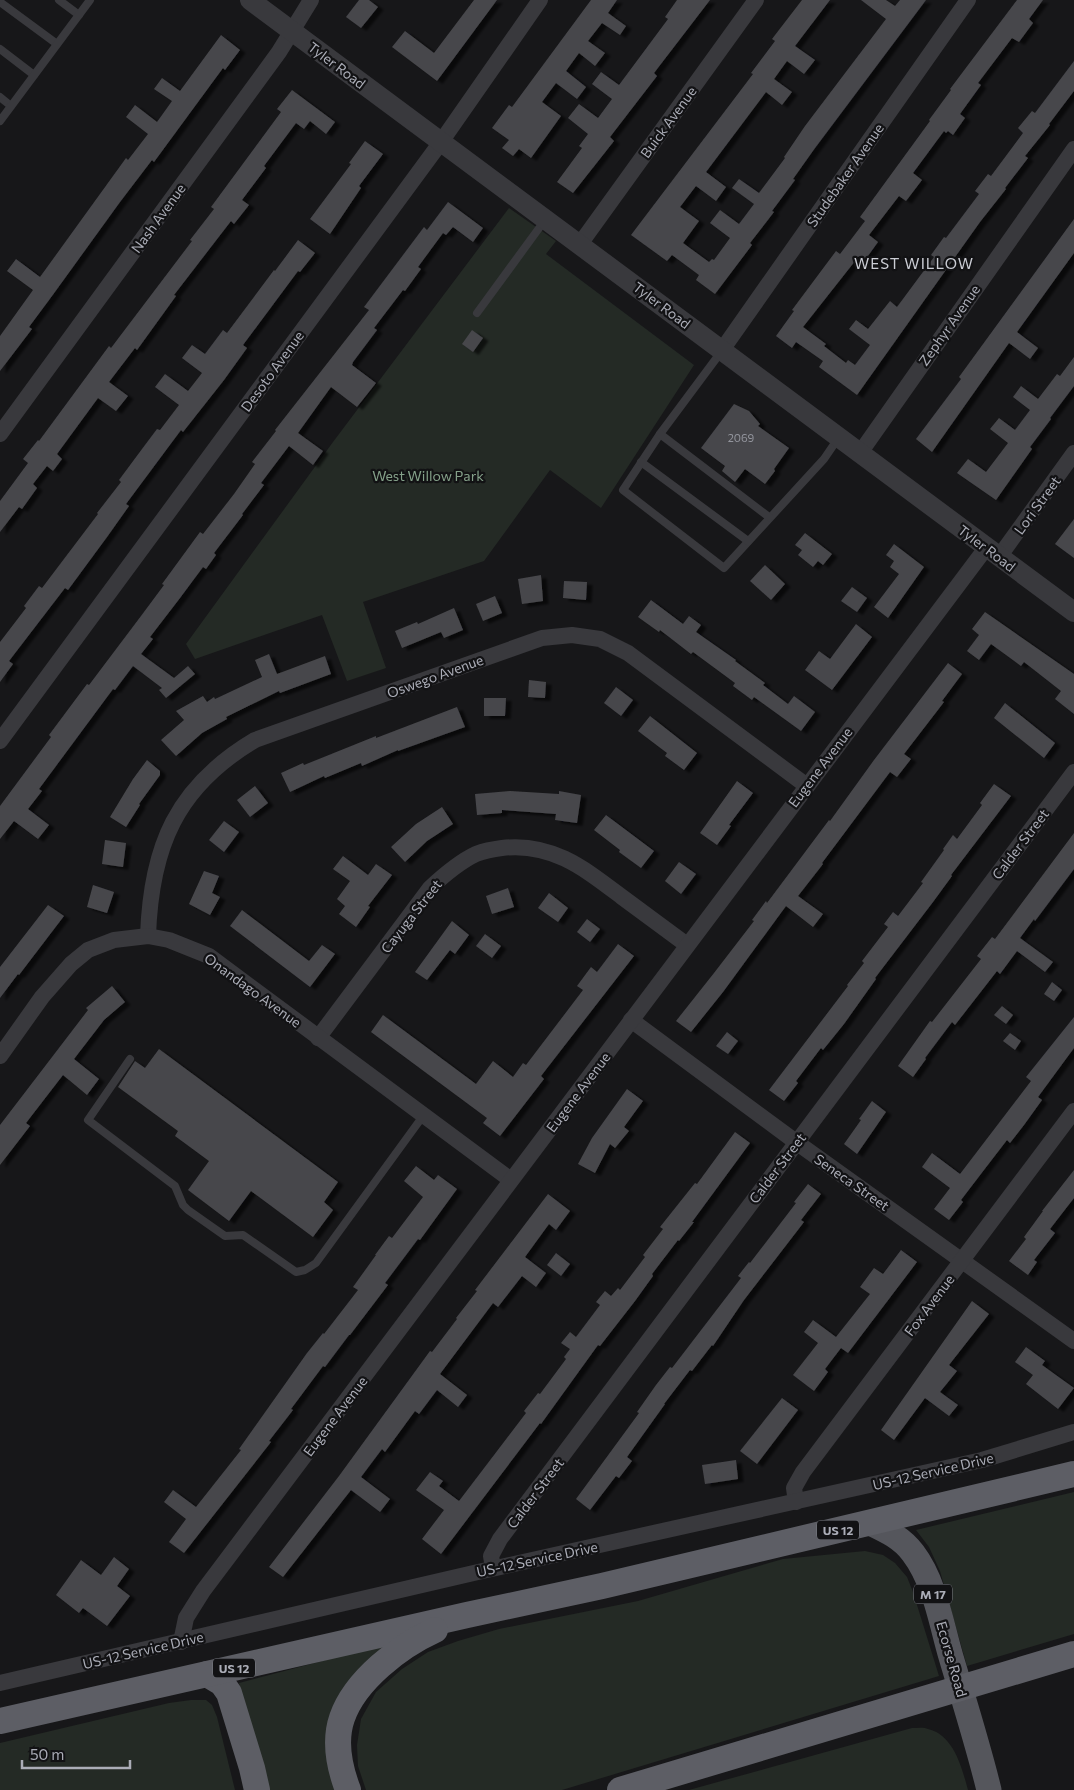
<svg xmlns="http://www.w3.org/2000/svg" width="1074" height="1790" font-family="Commissioner,sans-serif">
	<style>
		.green { fill: #242a25 }
		.building { fill: #47474b; filter: url(#shadow) }
		.lines { fill: none; stroke-linecap: round; stroke-linejoin: round }
		.service { stroke: #39393d; stroke-width: 8 }
		.minor { stroke: #39393d; stroke-width: 16 }
		.tertiary { stroke: #39393d; stroke-width: 20 }
		.primary { stroke: #55565c; stroke-width: 25 }
		.trunk { stroke: #5d5e65; stroke-width: 26 }
		.labels { text-anchor: middle; dominant-baseline: central; stroke-width: 4.5; stroke-linejoin: round; paint-order: stroke }
		.number-label { font-size: 11px; fill: #92949c }
		.shield { fill: #121214; stroke: #7d7e86; stroke-width: 1 }
		.shield-label { font-size: 12px; font-weight: bold; fill: #abadb7 }
		.street-label { font-size: 14px; fill: #abadb7; stroke: #121214 }
		.park-label { font-size: 14px; fill: #84a089; stroke: #121214 }
		.neighbourhood-label { font-size: 15px; letter-spacing: 1px; fill: #cbcdd4; stroke: #121214 }
	</style>
	<defs>
		<filter id="shadow"><feDropShadow dx="5.5" dy="3" stdDeviation="1" flood-color="#0009"/></filter>
	</defs>
	<rect width="100%" height="100%" fill="#171719"/>
	<!-- green -->
	<g class="green">
		<path d="M509,208L556,241L546,254L694,365L601,508L550,470L484,561L363,602L386,668L347,681L322,615L195,659L186,644L333,442Z"/>
		<path d="M1074,1492V1634L967,1666L940,1571L929,1547L916,1530Z"/>
		<path d="M865,1551L883,1555L895,1563L907,1577L913,1592L939,1676L562,1790H366L358,1766L357,1745L361,1719L376,1692L402,1669L428,1652L458,1641L499,1629L638,1601L783,1559Z"/>
		<path d="M375,1647H385L360,1673L338,1790H265L264,1775L239,1683Z"/>
		<path d="M191,1700H206L212,1705L217,1717L235,1790H0V1743L169,1703Z"/>
		<path d="M912,1728C917,1728 924,1727 928,1729C954,1735 962,1768 968,1790H689Z"/>
	</g>
	<!-- building -->
	<g class="building">
		<path d="M359,0H369L378,7L361,28L346,17Z"/>
		<path d="M474,0H497L437,81L392,47L405,31L434,53Z"/>
		<path d="M591,0H617L608,13L626,26L620,35L602,23L588,41L605,53L595,66L579,53L566,71L586,87L577,99L556,83L542,102L561,116L531,158L519,149L513,156L502,148L509,140L492,128L509,105L512,107Z"/>
		<path d="M677,0H710L654,73L657,76L610,137L614,141L573,193L557,182L582,148L579,146L588,134L568,118L579,104L598,118L612,99L592,84L601,72L619,85L668,19L665,17Z"/>
		<path d="M802,0H830L795,46L815,60L804,74L787,61L774,79L792,92L782,105L766,92L706,172L726,187L716,201L696,186L680,207L699,221L683,243L709,262L712,259L714,260L730,238L710,223L720,210L739,224L754,204L732,188L739,179L759,193L785,158L784,157L805,126L886,19L861,0H886L895,6L900,0H926L815,148L793,179L795,180L772,211L774,212L750,243L752,245L715,294L696,280L699,275L672,255L667,261L631,235L753,74L751,73L775,41L772,39Z"/>
		<path d="M1017,0H1043L1029,19L1033,23L1019,42L1012,38L978,83L981,85L960,114L965,118L953,135L948,131L946,133L944,131L913,173L922,180L906,201L899,196L869,235L878,242L865,260L859,256L803,327L826,344L824,346L846,363L848,360L855,365L870,345L849,329L856,320L868,329L890,301L897,307L934,257L931,255L944,237L946,238L979,194L975,191L988,174L991,176L1023,133L1018,128L1032,111L1035,113L1074,61V91L1049,124L1050,125L1025,156L1028,158L1005,188L1006,189L980,222L857,395L819,367L823,361L796,342L792,348L776,336L794,311L792,310L836,251L840,254L865,221L860,217L930,121L929,120L951,90L950,89Z"/>
		<path d="M221,35L240,50L225,70L223,68L154,162L152,160L120,202L52,296L29,327L32,329L0,371V336L33,290L7,271L16,259L40,277L126,158L128,160L148,134L126,117L135,105L157,122L172,101L154,89L162,78L180,91Z"/>
		<path d="M292,90L335,122L326,134L310,121L304,129L296,123L264,166L266,168L242,200L249,205L234,224L231,221L174,295L176,296L137,350L135,348L109,382L128,396L116,411L98,398L57,454L62,459L53,471L47,466L33,484L37,488L22,509L19,507L0,532V501L28,463L23,459L38,440L39,441L109,346L111,348L192,241L190,240L214,209L211,207L281,112L277,109Z"/>
		<path d="M365,141L383,154L359,186L361,188L330,234L310,219L351,164L349,163Z"/>
		<path d="M448,202L483,228L473,242L453,227L446,235L443,233L418,267L421,269L405,291L403,290L374,328L377,330L353,362L352,365L376,383L357,407L331,387L298,433L323,451L313,465L289,446L261,483L264,485L242,514L243,515L214,553L216,555L206,569L203,567L180,598L150,637L153,639L141,654L174,678L188,666L195,674L166,698L159,690L162,688L133,666L115,690L113,689L39,789L42,791L28,809L49,825L38,839L14,821L0,839V806L51,737L49,735L87,684L89,685L141,616L164,585L162,584L200,532L203,534L234,494L255,464L252,462L276,431L275,430L369,310L364,307L424,227L427,230Z"/>
		<path d="M1074,219V253L1017,332L1038,348L1030,359L1009,343L932,452L916,439L961,379L959,377Z"/>
		<path d="M298,240L315,253L300,272L298,271L243,345L247,348L224,380L183,432L181,430L126,504L129,506L107,537L68,590L65,588L9,661L13,664L0,682V642L26,608L24,606L39,586L42,588L98,514L97,513L121,482L119,480L142,449L157,429L160,430L179,405L155,387L165,374L188,391L202,373L182,358L192,345L205,354L223,330L227,333L274,270L275,271Z"/>
		<path d="M472,330L483,338L473,352L462,344Z"/>
		<path d="M1074,357V386L1050,418L1051,419L1030,447L1032,449L996,500L957,473L968,459L986,472L1008,443L990,429L999,418L1015,430L1030,410L1013,397L1021,386L1038,399L1057,374L1060,376Z"/>
		<path d="M734,404L749,411L760,424L758,426L789,448L774,469L775,471L765,484L745,469L735,482L722,471L725,466L701,448Z"/>
		<path d="M1074,519V558L1055,544Z"/>
		<path d="M805,533L832,554L823,565L818,561L813,567L798,555L802,550L795,545Z"/>
		<path d="M894,544L924,567L888,618L874,607L899,574L890,567L894,561L886,555Z"/>
		<path d="M765,565L785,584L771,600L750,581Z"/>
		<path d="M541,575L543,601L522,604L518,579Z"/>
		<path d="M564,581L587,582L586,600L563,598Z"/>
		<path d="M852,587L867,598L857,612L841,601Z"/>
		<path d="M495,596L502,613L483,621L476,604Z"/>
		<path d="M651,600L683,624L689,616L701,625L696,632L736,660L735,661L765,683L763,685L788,704L794,696L815,712L801,731L754,697L752,700L733,686L735,683L693,652L691,654L660,630L659,632L638,617Z"/>
		<path d="M454,608L463,630L444,638L441,632L402,648L395,631L417,622L418,624Z"/>
		<path d="M985,612L1074,674V714L1055,699L1061,691L1024,662L1021,666L991,644L979,660L967,651L979,635L972,629Z"/>
		<path d="M856,624L872,637L832,690L805,670L819,651L830,659Z"/>
		<path d="M269,654L277,674L325,656L331,674L280,693L279,691L226,717L227,719L202,733L176,756L161,740L184,720L176,711L203,696L207,702L214,697L215,699L262,677L255,660Z"/>
		<path d="M948,663L962,674L942,701L944,702L904,754L911,759L897,777L890,772L822,863L823,864L798,896L823,914L813,927L786,906L723,992L691,1032L676,1021L714,973L754,921L752,920L766,901L767,903L829,820L830,821L874,760Z"/>
		<path d="M529,680L546,682L545,698L528,697Z"/>
		<path d="M616,687L633,700L621,716L604,703Z"/>
		<path d="M484,698H506L505,716H484Z"/>
		<path d="M1005,703L1055,743L1044,758L994,718Z"/>
		<path d="M457,707L465,727L398,751V750L362,766L361,763L325,778L324,776L290,792L281,773L303,763L304,765L376,736V738Z"/>
		<path d="M650,716L697,753L684,770L665,756L667,753L638,731Z"/>
		<path d="M147,760L160,771V775L139,804L140,805L126,827L110,817L133,779Z"/>
		<path d="M737,781L753,793L729,825L731,826L717,845L700,833Z"/>
		<path d="M994,784L1011,796L951,875L952,876L933,902L875,978L876,979L844,1024L823,1050L821,1048L796,1081L798,1083L784,1101L769,1090L848,986L847,985L864,963L862,961L888,927L884,924L893,912L898,916L923,883L921,882L944,850L943,849L953,835L957,839L982,805L980,803Z"/>
		<path d="M255,786L268,803L250,817L237,800Z"/>
		<path d="M510,791L559,794V791L581,795L577,823L555,820L556,814L502,810V813L477,815L475,794Z"/>
		<path d="M442,807L453,824L427,841L405,862L391,847L416,824Z"/>
		<path d="M606,815L654,851L641,868L619,852L620,850L594,830Z"/>
		<path d="M224,821L239,832L224,852L209,840Z"/>
		<path d="M1074,833V869L1035,921L1034,919L1020,938L1053,962L1045,972L1017,951L1000,974L997,971L955,1025L952,1022L925,1058L926,1059L913,1077L898,1066L930,1021L932,1022L981,959L977,956L992,937L995,939Z"/>
		<path d="M105,840L126,843L123,867L102,864Z"/>
		<path d="M343,856L368,875L376,864L392,875L368,906L370,907L356,927L339,914L345,906L337,899L350,881L333,869Z"/>
		<path d="M679,862L696,874L681,894L665,881Z"/>
		<path d="M204,871L219,876L212,893L220,897L210,915L189,904Z"/>
		<path d="M93,885L114,892L107,913L87,907Z"/>
		<path d="M508,888L514,907L492,914L486,896Z"/>
		<path d="M549,893L568,908L558,922L538,908Z"/>
		<path d="M48,905L64,916L19,975L18,974L0,998V967Z"/>
		<path d="M242,910L309,961L322,945L335,954L310,987L230,926Z"/>
		<path d="M587,919L600,929L590,942L577,932Z"/>
		<path d="M452,921L469,935L455,954L450,950L427,980L415,972Z"/>
		<path d="M485,934L501,946L492,958L476,946Z"/>
		<path d="M618,944L634,956L541,1076L544,1079L500,1136L483,1123L487,1118L371,1032L383,1015L476,1084L493,1061L513,1077L523,1063L526,1065L583,990L577,986L591,967L597,972Z"/>
		<path d="M1052,982L1062,990L1054,1001L1044,994Z"/>
		<path d="M112,986L125,1002L104,1020L74,1059L99,1079L87,1095L63,1075L26,1123L30,1126L0,1165V1125L88,1010L86,1008Z"/>
		<path d="M1002,1006L1013,1015L1006,1024L994,1015Z"/>
		<path d="M1074,1017V1048L1038,1097L1042,1100L1024,1125L1010,1143L1007,1140L987,1166L961,1200L963,1202L949,1220L934,1209L950,1188L922,1167L932,1153L960,1174L1031,1081L1026,1077Z"/>
		<path d="M727,1032L738,1041L728,1054L716,1046Z"/>
		<path d="M1010,1033L1021,1041L1015,1050L1003,1041Z"/>
		<path d="M159,1049L338,1182L324,1202L333,1210L313,1237L251,1191L229,1221L188,1190L209,1161L175,1136L178,1131L118,1087L135,1061L145,1068Z"/>
		<path d="M627,1089L643,1101L624,1127L629,1131L615,1148L610,1144L595,1173L578,1164L592,1138Z"/>
		<path d="M872,1101L886,1112L857,1154L844,1144L861,1120L859,1119Z"/>
		<path d="M735,1132L750,1143L692,1222H694L679,1241L678,1240L652,1274L653,1276L635,1301L600,1346L598,1345L541,1424L540,1423L441,1554L422,1539L444,1510L416,1490L430,1472L443,1481L439,1486L459,1501L526,1413L524,1411L538,1393L540,1394L566,1359L564,1357L570,1349L561,1343L570,1332L576,1337L600,1305L596,1302L605,1291L611,1296L618,1288L620,1290L645,1257L643,1255L663,1229L660,1227L695,1183L697,1184Z"/>
		<path d="M416,1166L434,1180L438,1175L457,1189L420,1240L418,1239L385,1283L388,1285L350,1335H349L325,1367L323,1366L291,1409L293,1410L269,1441L271,1442L184,1553L169,1542L186,1519L164,1502L173,1490L196,1507L241,1450L239,1449L307,1353L323,1333L324,1334L358,1290L353,1287L376,1255H375L389,1236L392,1238L423,1197L404,1181Z"/>
		<path d="M1074,1170V1198L1050,1229L1055,1233L1034,1260L1037,1262L1028,1275L1009,1261L1026,1239L1024,1237L1043,1211H1042Z"/>
		<path d="M808,1184L821,1194L801,1220L804,1222L744,1300L713,1346L712,1345L692,1371L690,1370L664,1404H665L627,1457L632,1461L619,1478L616,1476L590,1510L576,1499L639,1413L637,1412L656,1385L670,1367L672,1368L741,1278L738,1276L749,1262L750,1263L796,1203L794,1202Z"/>
		<path d="M548,1194L570,1211L556,1230L549,1224L525,1257L546,1273L536,1287L522,1276L498,1307L493,1303L440,1374L467,1395L458,1407L437,1390L419,1414L415,1411L385,1452L382,1449L361,1477L390,1499L380,1512L351,1490L283,1577L269,1567L339,1476L430,1351L432,1352L457,1319L456,1318L477,1291L475,1290Z"/>
		<path d="M901,1250L917,1262L848,1353L841,1348L825,1369L828,1372L814,1391L793,1375L818,1343L804,1332L813,1320L836,1337L870,1294L860,1287L874,1268L883,1274Z"/>
		<path d="M556,1253L570,1264L561,1276L547,1265Z"/>
		<path d="M972,1301L989,1314L949,1365L957,1371L940,1392L958,1405L949,1416L925,1398L894,1440L881,1430Z"/>
		<path d="M1026,1347L1045,1361L1042,1365L1074,1388L1058,1409L1026,1384L1033,1375L1015,1362Z"/>
		<path d="M782,1398L798,1410L757,1464L740,1451Z"/>
		<path d="M736,1460L738,1479L705,1484L702,1465Z"/>
		<path d="M114,1557L129,1569L117,1586L130,1596L107,1626L83,1608L79,1613L56,1595L81,1560L101,1575Z"/>
	</g>
	<g class="lines">
		<!-- service -->
		<g class="service">
			<path d="M59,0L79,15"/>
			<path d="M0,2L57,44"/>
			<path d="M0,49L34,75"/>
			<path d="M0,97L11,106"/>
			<path d="M0,121L90,0"/>
			<path d="M477,313L545,220"/>
			<path d="M721,352L660,434L623,490L724,568L824,459L839,437"/>
			<path d="M660,434L769,517"/>
			<path d="M641,462L748,541"/>
			<path d="M130,1059L88,1120L175,1186L183,1205L188,1210L225,1236L243,1235L296,1272L305,1270L316,1263L423,1116"/>
		</g>
		<!-- minor -->
		<g class="minor">
			<path d="M580,244L756,0"/>
			<path d="M722,350L968,0"/>
			<path d="M0,434L279,52L311,0"/>
			<path d="M860,453L1074,149"/>
			<path d="M999,557L1074,453"/>
			<path d="M0,741L441,142L540,0"/>
			<path d="M148,936C151,847 176,787 255,740L542,638L572,635L600,639L628,653L807,786"/>
			<path d="M631,1020L796,1142L1074,1341"/>
			<path d="M318,1038L430,888C444,875 459,862 476,854C484,851 494,849 502,848C552,842 585,869 622,897C644,913 665,929 687,945"/>
			<path d="M0,1056L42,997L71,964L88,950L114,940L148,936L169,940L209,956L511,1180"/>
			<path d="M796,1502L794,1488L803,1472L1074,1111"/>
			<path d="M493,1568L491,1556L500,1539L1074,772"/>
			<path d="M181,1642L186,1618L203,1591L986,548"/>
			<path d="M0,1683L478,1572L982,1460L1074,1432"/>
		</g>
		<!-- tertiary -->
		<path class="tertiary" d="M250,0L1074,612"/>
		<!-- primary -->
		<path class="primary" d="M870,1523C887,1531 902,1538 913,1553C935,1582 941,1623 951,1657C964,1701 978,1745 989,1790"/>
		<!-- trunk -->
		<g class="trunk">
			<path d="M207,1674L222,1683L229,1693L252,1768L257,1790"/>
			<path d="M0,1721L467,1615L602,1586L1074,1474"/>
			<path d="M348,1790C340,1769 334,1741 342,1718C355,1680 400,1646 435,1630"/>
			<path d="M620,1790L1074,1654"/>
		</g>
	</g>
	<g class="labels">
		<!-- number labels -->
		<g class="number-label">
			<text x="741" y="437">2069</text>
		</g>
		<!-- shield labels -->
		<g class="shield">
			<rect x="817" y="1520.5" width="42" height="19" rx="4"/>
			<rect x="914" y="1584.5" width="38" height="19" rx="4"/>
			<rect x="213" y="1658.5" width="42" height="19" rx="4"/>
		</g>
		<g class="shield-label">
			<text x="838" y="1530">US 12</text>
			<text x="933" y="1594">M 17</text>
			<text x="234" y="1668">US 12</text>
		</g>
		<!-- street labels -->
		<g class="street-label">
			<text transform="translate(337 65) rotate(37)">Tyler Road</text>
			<text transform="translate(668 122) rotate(-54)">Buick Avenue</text>
			<text transform="translate(845 175) rotate(-55)">Studebaker Avenue</text>
			<text transform="translate(158 218) rotate(-54)">Nash Avenue</text>
			<text transform="translate(662 305) rotate(37)">Tyler Road</text>
			<text transform="translate(949 325) rotate(-55)">Zephyr Avenue</text>
			<text transform="translate(272 371) rotate(-54)">Desoto Avenue</text>
			<text transform="translate(1037 505) rotate(-54)">Lori Street</text>
			<text transform="translate(987 548) rotate(37)">Tyler Road</text>
			<text transform="translate(435 676) rotate(-20)">Oswego Avenue</text>
			<text transform="translate(820 767) rotate(-53)">Eugene Avenue</text>
			<text transform="translate(1020 844) rotate(-53)">Calder Street</text>
			<text transform="translate(411 916) rotate(-52)">Cayuga Street</text>
			<text transform="translate(253 990) rotate(36)">Onandago Avenue</text>
			<text transform="translate(578 1092) rotate(-53)">Eugene Avenue</text>
			<text transform="translate(777 1168) rotate(-53)">Calder Street</text>
			<text transform="translate(852 1182) rotate(35)">Seneca Street</text>
			<text transform="translate(929 1305) rotate(-53)">Fox Avenue</text>
			<text transform="translate(335 1416) rotate(-53)">Eugene Avenue</text>
			<text transform="translate(933 1471) rotate(-13)">US-12 Service Drive</text>
			<text transform="translate(535 1493) rotate(-53)">Calder Street</text>
			<text transform="translate(537 1559) rotate(-12)">US-12 Service Drive</text>
			<text transform="translate(143 1650) rotate(-13)">US-12 Service Drive</text>
			<text transform="translate(952 1659) rotate(74)">Ecorse Road</text>
		</g>
		<!-- park labels -->
		<g class="park-label">
			<text x="428" y="475">West Willow Park</text>
		</g>
		<!-- neighbourhood labels -->
		<g class="neighbourhood-label">
			<text x="914" y="263">WEST WILLOW</text>
		</g>
	</g>
	<!-- scale -->
	<path d="M22 1760v8h108v-8" fill="none" stroke="#abadb7" stroke-width="2.5"/>
	<text x="30" y="1760" font-size="15" fill="#abadb7" stroke="#121214" stroke-width="4" paint-order="stroke">50 m</text>
</svg>
